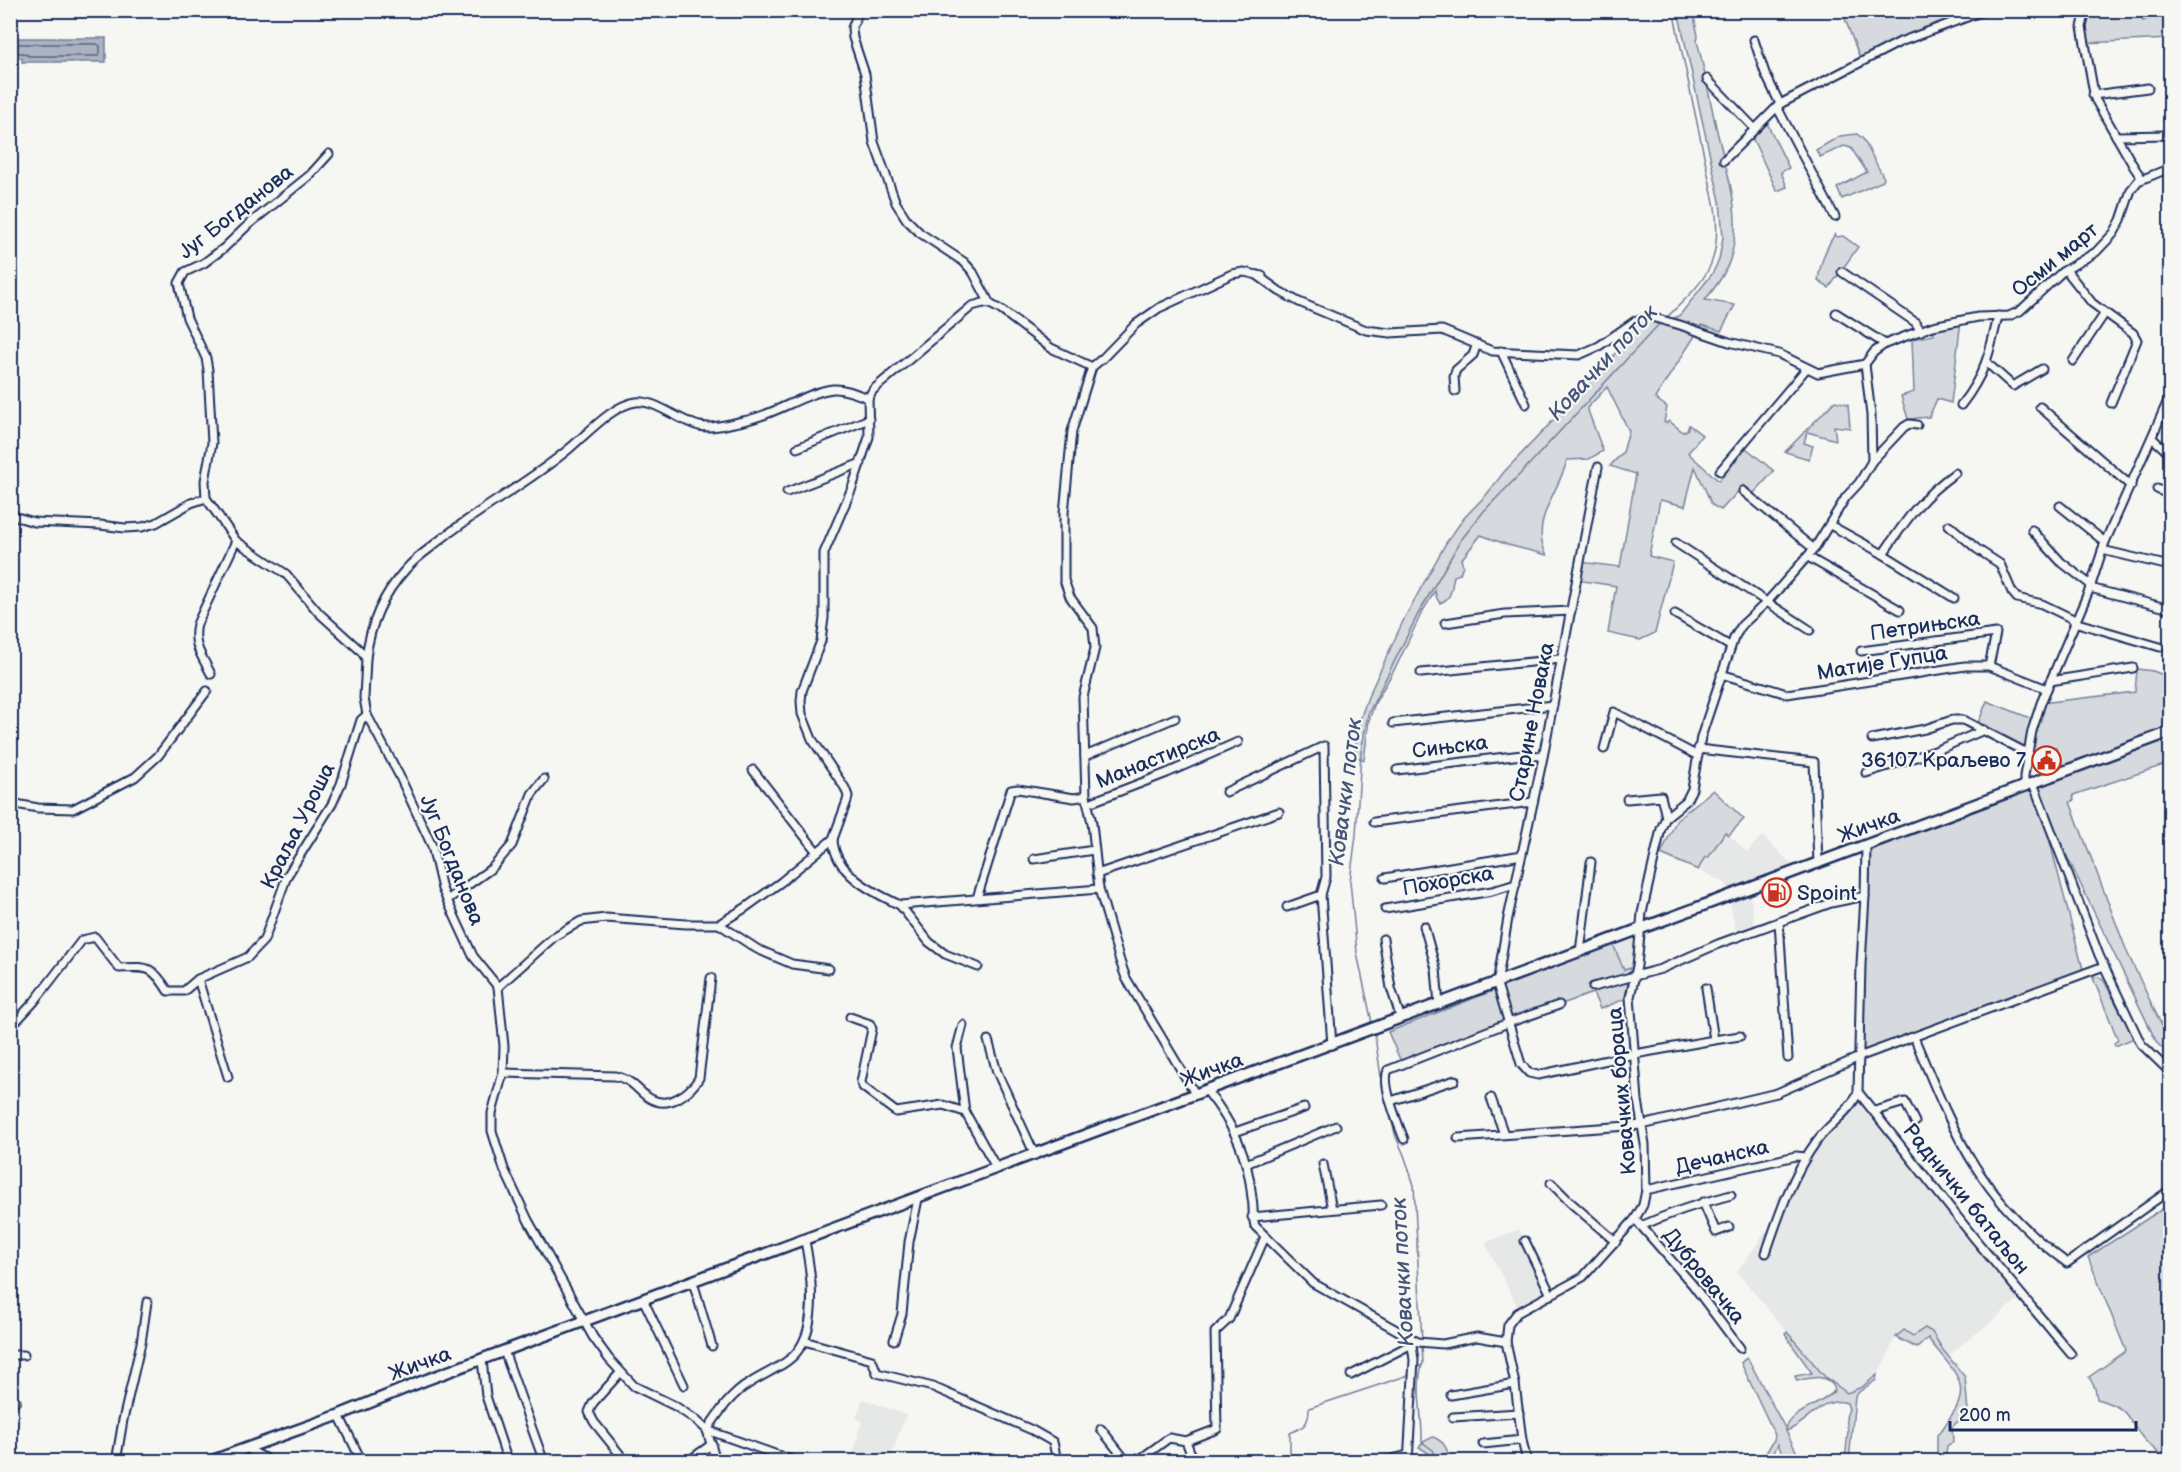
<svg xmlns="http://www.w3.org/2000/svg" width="2181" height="1472" font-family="'Balsamiq Sans',sans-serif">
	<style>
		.built { fill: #e6e7e7 }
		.green { fill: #d6d9dd; stroke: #78849e; stroke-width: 1.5 }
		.water { fill: #abb2c0; stroke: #717e99; stroke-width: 1.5 }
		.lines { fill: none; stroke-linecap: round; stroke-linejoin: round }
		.shore { stroke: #556385; stroke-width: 1.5 }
		.stream { stroke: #717e99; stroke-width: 1.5 }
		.street-casing { stroke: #1b2f5e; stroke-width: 11 }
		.secondary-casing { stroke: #1b2f5e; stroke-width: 14 }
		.street { stroke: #f6f6f2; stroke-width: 7 }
		.secondary { stroke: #f6f6f2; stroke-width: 9 }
		.labels { text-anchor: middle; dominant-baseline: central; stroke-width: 4.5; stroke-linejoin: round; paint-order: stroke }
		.street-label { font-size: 21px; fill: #1b2f5e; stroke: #f6f6f2 }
		.poi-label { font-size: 21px; fill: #1b2f5e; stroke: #f6f6f2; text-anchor: end }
		.water-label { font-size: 22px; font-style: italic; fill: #46567b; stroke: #f6f6f2 }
	</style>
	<rect width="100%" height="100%" fill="#f6f6f2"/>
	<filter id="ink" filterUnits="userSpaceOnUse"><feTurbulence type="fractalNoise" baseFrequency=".0167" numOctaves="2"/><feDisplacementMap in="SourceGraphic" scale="12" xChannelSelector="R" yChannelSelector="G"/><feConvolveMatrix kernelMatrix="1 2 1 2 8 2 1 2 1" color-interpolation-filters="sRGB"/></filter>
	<g filter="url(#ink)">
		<!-- built -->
		<g class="built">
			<path d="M1725,831L1747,852L1762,836L1799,871L1749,890L1756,930L1737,937L1726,883L1698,870L1705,856L1709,858Z"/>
			<path d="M1640,934L1637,966L1624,970L1613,944Z"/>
			<path d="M1861,1099L2018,1300L1948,1356L1932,1332L1925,1328L1913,1336L1900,1334L1893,1341L1888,1356L1877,1375L1862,1387L1847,1393L1825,1377L1737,1272L1780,1212L1776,1200L1806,1157Z"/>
			<path d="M1519,1229L1551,1295L1520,1311L1485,1243Z"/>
			<path d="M863,1399L906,1415L889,1461H850L859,1436L857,1435L862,1421L856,1418Z"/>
		</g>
		<!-- green -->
		<g class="green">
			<path d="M1678,11H1693L1698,36L1697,41C1705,71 1710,101 1717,131C1726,169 1742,213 1732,252C1728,271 1717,285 1705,300L1735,305L1721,331L1702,325L1655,398L1667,407L1664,422L1666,423L1669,421L1683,432L1687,430L1689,425L1702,435L1688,453L1719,481L1746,448L1774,471L1754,493L1744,485L1721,510L1712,505L1695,467L1685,506L1660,500L1649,556L1673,562L1655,633L1640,640L1608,633L1616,586L1576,580L1580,562L1620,567L1636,474L1610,466L1623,452L1629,431L1607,387L1587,408L1603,451L1589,459L1567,460C1561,489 1528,522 1547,555L1508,545L1481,535L1461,560L1463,565L1460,574L1454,576C1451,588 1453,598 1440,603L1437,599L1435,591L1421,614L1397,665L1375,703L1369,720L1364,760L1354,756L1358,725L1368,697L1405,617L1446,543L1464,518L1487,494L1504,472L1608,363L1632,331L1635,321L1641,319L1668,321L1680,315L1712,274L1719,260L1723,237L1720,201Z"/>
			<path d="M1842,11H1943L1949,25L1861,61Z"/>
			<path d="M2086,11H2137L2143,21L2165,11L2170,22V39L2084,43Z"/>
			<path d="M1765,119L1789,168L1781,172L1787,187L1777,191L1750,133Z"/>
			<path d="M1857,134L1863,139L1884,178L1883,181L1842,199L1837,188L1867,172L1851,148L1844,146L1820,157L1816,150L1840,136Z"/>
			<path d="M1835,234L1837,237L1843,236L1858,247L1829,288L1818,281C1820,263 1825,249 1835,234Z"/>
			<path d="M1961,320L1951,403L1937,399L1929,417L1908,419L1901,396L1914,392L1912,339L1934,335L1933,326Z"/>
			<path d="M1835,401L1848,404L1850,428L1834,426L1836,440L1807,432L1804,443L1813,446L1809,459L1785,452Z"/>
			<path d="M2137,669L2153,671L2169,677L2170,682L2165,684L2167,690L2170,689V763L2073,795L2074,800L2070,802L2127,952L2170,1043V1056L2157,1043L2038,796L2084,973L1858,1057L1866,846L2064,771L2056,748L2029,754L1977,726L1987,701L2035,720L2041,703L2135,692Z"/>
			<path d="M1713,790L1744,819L1729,835L1725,832L1708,858L1705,857L1698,870L1661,854L1677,819Z"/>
			<path d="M1613,944L1624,970L1637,966L1630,997L1600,1009L1593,993L1508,1023L1402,1064L1388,1032Z"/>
			<path d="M2099,977L2104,981L2133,1036L2132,1039L2115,1046L2114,1043L2118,1040L2093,978Z"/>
			<path d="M2170,1204V1461L2163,1462C2157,1447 2150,1448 2142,1437C2122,1412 2131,1410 2097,1399L2095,1388L2089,1377L2126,1351L2088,1257Z"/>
			<path d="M1925,1328L1932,1332L1943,1350L1965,1377L1968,1412L1952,1427L1953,1442L1947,1446L1945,1461H1937V1435C1943,1430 1946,1423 1951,1416C1976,1383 1947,1365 1928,1338L1917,1348L1896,1337L1904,1330L1913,1336Z"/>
			<path d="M1787,1332L1825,1377L1847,1393L1862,1387L1877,1375L1876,1380L1859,1392L1855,1397L1849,1461H1845L1848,1431L1846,1417L1849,1409L1847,1403C1824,1394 1807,1425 1786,1431L1801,1461H1785L1778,1444L1770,1461H1761L1774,1440L1775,1435L1741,1363L1747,1357L1786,1430C1789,1411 1824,1405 1835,1390C1829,1372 1810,1378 1797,1381L1795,1376L1812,1373L1788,1339L1785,1334Z"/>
			<path d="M1433,1437C1445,1442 1448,1449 1449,1461H1431L1430,1454L1419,1447L1423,1442Z"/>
		</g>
		<!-- water -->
		<path class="water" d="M10,38H106V62H22V58H11Z"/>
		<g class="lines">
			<!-- shore -->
			<path class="shore" d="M10,44H97L100,46V53L97,56H29L23,53H10"/>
			<!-- stream -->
			<g class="stream">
				<path d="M1665,319C1704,281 1723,266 1715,207L1673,10"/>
				<path d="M1372,1023L1357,953L1350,881L1356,835L1361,752L1368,714L1418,614L1461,540L1484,511L1524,470L1661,322"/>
				<path d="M1374,1030L1383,1090L1396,1137L1404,1155L1414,1185L1422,1341"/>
				<path d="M1422,1365C1415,1390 1423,1417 1422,1442L1433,1450L1438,1462"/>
				<path d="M1415,1370L1423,1364L1422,1345"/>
				<path d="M1290,1462V1433C1304,1427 1309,1424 1309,1408L1409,1375"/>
			</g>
			<defs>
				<g id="street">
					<path d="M859,10L852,28L853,38L865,74L874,142L896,203L907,220L920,233L964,262L973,272L990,304"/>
					<path d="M2086,10L2082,27L2095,99L2134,167L2142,179"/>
					<path d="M1754,40L1765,73L1780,104"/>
					<path d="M1707,79L1755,129"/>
					<path d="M2093,95L2148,88"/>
					<path d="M1777,107L1835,217"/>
					<path d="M2116,136L2170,135"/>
					<path d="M329,154L310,175L248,225L224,248L204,263L185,272L179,283L187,318L206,358L208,370L212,443L205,481L206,498L236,541L286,574L319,613L362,652L366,659L364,698L367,715L399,775L432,846L442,889L473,956L498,987L504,1046L503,1073L492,1113V1131L504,1169L528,1220L593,1337L609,1359L634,1386L675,1406L696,1420L707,1430L716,1462"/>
					<path d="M1724,160L1780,104L1900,42L1986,10"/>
					<path d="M2066,270L2092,303L2133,333L2137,340L2111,403"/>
					<path d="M1842,272L1915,322L1921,331"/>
					<path d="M1257,275L1279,291L1299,302L1366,330L1390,333L1442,330L1492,351L1579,355L1599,346L1635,321L1651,317L1680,325L1729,342L1779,354L1818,373L1865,364"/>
					<path d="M1836,313L1885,344"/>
					<path d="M1501,351L1526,404"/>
					<path d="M2073,361L2105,313"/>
					<path d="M1986,362L2013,386L2042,369"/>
					<path d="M1865,364L1874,352L1885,344L1933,326L1978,317L2009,316L2020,311L2062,272L2096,252L2114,233L2121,220L2131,190L2138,181L2170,168"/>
					<path d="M1455,391L1454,376L1456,370L1473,355L1477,344"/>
					<path d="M868,398L873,390L972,306L983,303L990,304L1001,310L1051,348L1092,367"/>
					<path d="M1961,405C1984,376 1990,353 1998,316"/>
					<path d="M2040,407L2131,486"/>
					<path d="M2152,438L2170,454"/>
					<path d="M797,448L869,419"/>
					<path d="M1872,461L1904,427L1909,424L1917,425"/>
					<path d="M1598,467L1542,762L1508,918L1497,984L1521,1064L1529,1073L1538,1075L1635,1054L1714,1040L1706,988"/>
					<path d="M1720,471L1806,369"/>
					<path d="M2157,489L2170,495"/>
					<path d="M1743,491L1814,549"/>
					<path d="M787,492L861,463"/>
					<path d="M2060,506L2105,542"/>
					<path d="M10,515L34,522L100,525L125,528L142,527L156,523L191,503L206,498"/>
					<path d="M1830,525L1883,554L1954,598"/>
					<path d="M1949,525L1977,549L2000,564L2012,592L2017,598L2042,604L2075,620"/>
					<path d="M2032,530L2061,562L2091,585"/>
					<path d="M1676,543L1810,630"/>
					<path d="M2102,550L2170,566"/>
					<path d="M1883,554C1907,519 1920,498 1955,473"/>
					<path d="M1808,557L1900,610"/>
					<path d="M2090,588L2170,609"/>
					<path d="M1675,614L1730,646"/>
					<path d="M2074,622L2160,647"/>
					<path d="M1445,623L1505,614L1571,611"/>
					<path d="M1861,651L1996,633L1989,666"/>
					<path d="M366,658C370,624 383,594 406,569C413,561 422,554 430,548C474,511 526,485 570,448C588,433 613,405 636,402C654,399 679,421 699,426C713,429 729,424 743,421C773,416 806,392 833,389C844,388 857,394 868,398"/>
					<path d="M1421,673L1561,659"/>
					<path d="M211,674C202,656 192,645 197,624L236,541"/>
					<path d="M1721,674L1787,694L1965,666H1989L2047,689"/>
					<path d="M2050,681L2133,668"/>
					<path d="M1393,723L1553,705"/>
					<path d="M1872,739L1925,729L1952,720H1963L2029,754"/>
					<path d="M1604,749L1614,712L1698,756"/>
					<path d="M1698,749L1814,762L1818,864"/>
					<path d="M1085,756L1175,718"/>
					<path d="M753,770L817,852"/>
					<path d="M1397,770L1522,755L1543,756"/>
					<path d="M1866,773L1935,751L1984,730"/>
					<path d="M2033,783L2099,955L2112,983L2141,1044L2170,1072"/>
					<path d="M2024,787V776L2032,731L2041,703L2090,588L2105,542L2170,396"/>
					<path d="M1226,792L1324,746L1326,877L1321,895L1332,1045"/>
					<path d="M1627,799L1661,796L1666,817"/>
					<path d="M10,803L38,808L73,809L135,777L158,756L207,691"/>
					<path d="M1089,803L1167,773L1238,742"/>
					<path d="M1374,822L1533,802"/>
					<path d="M833,839C834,873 872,892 900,905L1099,889"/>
					<path d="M1866,846L1865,896L1861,964L1858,1092L1975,1239L2071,1354"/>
					<path d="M1034,859L1094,850"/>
					<path d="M1097,874L1279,812"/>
					<path d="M1385,878L1522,855"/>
					<path d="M977,898L1011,790L1018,789L1074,798L1086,796"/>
					<path d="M447,900L492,868L512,845L532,794L544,779"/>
					<path d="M900,905L929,942L945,954L978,967"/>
					<path d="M1287,907L1321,895"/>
					<path d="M1385,909L1492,891L1516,884"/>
					<path d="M1779,922L1788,1058"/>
					<path d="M719,924L757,949L792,964L829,969"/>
					<path d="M1424,926L1436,969L1439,1005"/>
					<path d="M1383,939L1391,988L1401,1019"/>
					<path d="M1580,952L1591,862"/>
					<path d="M198,979L228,1077"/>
					<path d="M498,987L555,936L581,921L606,918L686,924H719L745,908L781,882L833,839L847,801L848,796L845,788L812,739L802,714L801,701L802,691L821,641L824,618V553L852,488L869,437L868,398"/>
					<path d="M1593,987L1661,969L1718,944L1831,903L1865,896"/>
					<path d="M850,1017L870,1024L872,1029L861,1082L863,1087L896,1112L943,1105L965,1112"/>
					<path d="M963,1025L957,1048L965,1112L997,1169"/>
					<path d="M10,1028L34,1002L82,940L95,937L119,968C148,967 152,965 168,991H184L198,979L248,957L264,940L287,876L332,804L341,784L361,720L367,715"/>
					<path d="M1914,1037C1954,1133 1979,1199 2067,1263L2170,1190"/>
					<path d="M988,1040L997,1072L1035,1155"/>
					<path d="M1714,1040L1740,1036"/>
					<path d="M503,1073L615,1076C619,1077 625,1079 628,1081C637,1086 642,1095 651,1099C669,1109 690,1093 699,1078L711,978"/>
					<path d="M1207,1091C1234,1125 1248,1155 1252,1198C1254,1208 1252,1216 1255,1226L1313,1283L1418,1342L1443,1344L1477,1337L1506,1342"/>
					<path d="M1196,1095L1126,978L1120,961L1099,889L1092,823L1086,796L1083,697L1095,648L1093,628L1070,597L1064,580V513L1072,431L1092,367L1103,358L1136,324L1159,308L1232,274L1244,272L1262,276"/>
					<path d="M1491,1098L1504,1134"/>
					<path d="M1391,1101L1455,1080"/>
					<path d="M1875,1111L1905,1102L1915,1122"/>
					<path d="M1235,1132L1304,1108"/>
					<path d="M1458,1138L1642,1125L1777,1093L1864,1055L2104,966"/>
					<path d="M1404,1139C1398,1124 1381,1084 1388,1070L1508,1023L1559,1005"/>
					<path d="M1246,1164L1336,1126"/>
					<path d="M1323,1164L1332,1209"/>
					<path d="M1551,1183L1570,1202L1616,1242"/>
					<path d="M1646,1190L1796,1156L1806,1157"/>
					<path d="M1703,1202L1716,1232L1729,1227"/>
					<path d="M1252,1217L1381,1205"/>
					<path d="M1635,1219L1692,1284L1740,1348"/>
					<path d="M1641,1226C1670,1213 1700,1203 1731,1195"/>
					<path d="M1525,1241L1551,1295"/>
					<path d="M1766,1253C1779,1215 1792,1175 1816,1142C1829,1123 1850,1113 1858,1092"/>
					<path d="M693,1282L712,1346"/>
					<path d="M643,1299L684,1385"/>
					<path d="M894,1340L902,1314L909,1242L918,1199"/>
					<path d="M804,1341L872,1360L877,1373L933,1387L1032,1430L1053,1442L1056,1456"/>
					<path d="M504,1351L544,1462"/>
					<path d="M10,1355H24"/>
					<path d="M482,1360L486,1396L508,1462"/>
					<path d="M620,1373L593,1403L589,1412L594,1422L626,1462"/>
					<path d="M1351,1375L1412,1344"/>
					<path d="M1451,1395L1515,1384"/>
					<path d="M10,1401H16"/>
					<path d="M339,1415L362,1462"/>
					<path d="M1453,1417L1519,1413"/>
					<path d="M1101,1429L1127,1462"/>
					<path d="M707,1430C719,1412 731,1394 750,1383C765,1373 785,1366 796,1353C819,1327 811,1271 805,1241"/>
					<path d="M707,1430L797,1462"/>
					<path d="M1186,1441L1194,1462"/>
					<path d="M1483,1444L1522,1440"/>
					<path d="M246,1448L272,1462"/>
					<path d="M116,1462L123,1420L141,1343L147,1302"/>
					<path d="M687,1462L712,1444"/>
					<path d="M1136,1462L1169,1438L1186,1441L1217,1429L1215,1332L1229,1319L1265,1237"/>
					<path d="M1380,1462L1408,1455"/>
					<path d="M1408,1462L1414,1360L1411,1338"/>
					<path d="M1527,1462L1522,1440L1515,1384L1506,1342L1508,1325L1517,1313L1583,1277L1635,1219L1643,1205L1646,1190L1645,1144L1638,1100L1630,997L1637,966L1642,913L1661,829L1666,817L1686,801L1692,789L1701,737L1734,638L1742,625L1767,602L1814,549L1846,497L1859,483L1872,461L1871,415L1865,364"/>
				</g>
				<path id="secondary" d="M208,1462L339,1415L423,1381L2170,732"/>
			</defs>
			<!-- street casing -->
			<use href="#street" class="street-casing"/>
			<!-- secondary casing -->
			<use href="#secondary" class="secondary-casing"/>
			<!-- street -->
			<use href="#street" class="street"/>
			<!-- secondary -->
			<use href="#secondary" class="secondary"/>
		</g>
	</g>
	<!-- icons -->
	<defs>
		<symbol id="civic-ring" viewBox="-11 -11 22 22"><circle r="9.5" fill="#f6f6f2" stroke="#c8321e" stroke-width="1.5"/><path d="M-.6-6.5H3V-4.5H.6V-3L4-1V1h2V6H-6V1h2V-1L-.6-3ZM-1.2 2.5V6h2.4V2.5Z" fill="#c8321e"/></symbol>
		<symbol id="fuel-ring" viewBox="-11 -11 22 22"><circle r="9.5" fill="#f6f6f2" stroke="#c8321e" stroke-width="1.5"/><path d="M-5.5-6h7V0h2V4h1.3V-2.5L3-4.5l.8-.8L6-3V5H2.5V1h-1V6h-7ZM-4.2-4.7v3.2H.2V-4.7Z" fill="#c8321e"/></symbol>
	</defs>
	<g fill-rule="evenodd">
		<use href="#civic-ring" x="2030" y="744" width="33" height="33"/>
		<use href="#fuel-ring" x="1760" y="876" width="33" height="33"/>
	</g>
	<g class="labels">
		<!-- street labels -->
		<g class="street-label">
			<text transform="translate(236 212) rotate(-38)">Југ Богданова</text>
			<text transform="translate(2055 260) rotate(-39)">Осми март</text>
			<text transform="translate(1925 626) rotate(-8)">Петрињска</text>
			<text transform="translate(1882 663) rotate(-9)">Матије Гупца</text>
			<text transform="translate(1532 722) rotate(-79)">Старине Новака</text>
			<text transform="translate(1450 747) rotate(-7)">Сињска</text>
			<text transform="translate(1158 758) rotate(-22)">Манастирска</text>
			<text transform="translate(298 826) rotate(-63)">Краља Уроша</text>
			<text transform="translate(1869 826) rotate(-20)">Жичка</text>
			<text transform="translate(452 860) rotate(68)">Југ Богданова</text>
			<text transform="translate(1448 881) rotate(-10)">Похорска</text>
			<text transform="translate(1212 1070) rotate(-20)">Жичка</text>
			<text transform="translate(1622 1091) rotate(-95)">Ковачких бораца</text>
			<text transform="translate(1722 1157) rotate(-13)">Дечанска</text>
			<text transform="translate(1966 1199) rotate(51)">Раднички батаљон</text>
			<text transform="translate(1704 1276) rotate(51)">Дубровачка</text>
			<text transform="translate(420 1364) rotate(-20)">Жичка</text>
		</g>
		<!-- poi labels -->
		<g class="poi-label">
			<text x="2026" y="760">36107 Краљево 7</text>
			<text x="1797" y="893" text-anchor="start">Spoint</text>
		</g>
		<!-- water labels -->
		<g class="water-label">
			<text transform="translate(1603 363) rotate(-47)">Ковачки поток</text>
			<text transform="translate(1346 792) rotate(-83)">Ковачки поток</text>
			<text transform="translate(1403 1272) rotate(-93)">Ковачки поток</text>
		</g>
	</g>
	<!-- margin -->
	<rect width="2181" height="1472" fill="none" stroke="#f6f6f2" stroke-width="36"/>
	<rect x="18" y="18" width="2145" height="1436" fill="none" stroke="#1b2f5e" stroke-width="2" filter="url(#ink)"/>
	<!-- scale -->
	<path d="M1950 1421v9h186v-9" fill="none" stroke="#1b2f5e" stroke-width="3"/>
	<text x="1959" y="1421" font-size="18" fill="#1b2f5e" stroke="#f6f6f2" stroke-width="4.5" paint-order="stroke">200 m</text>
</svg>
